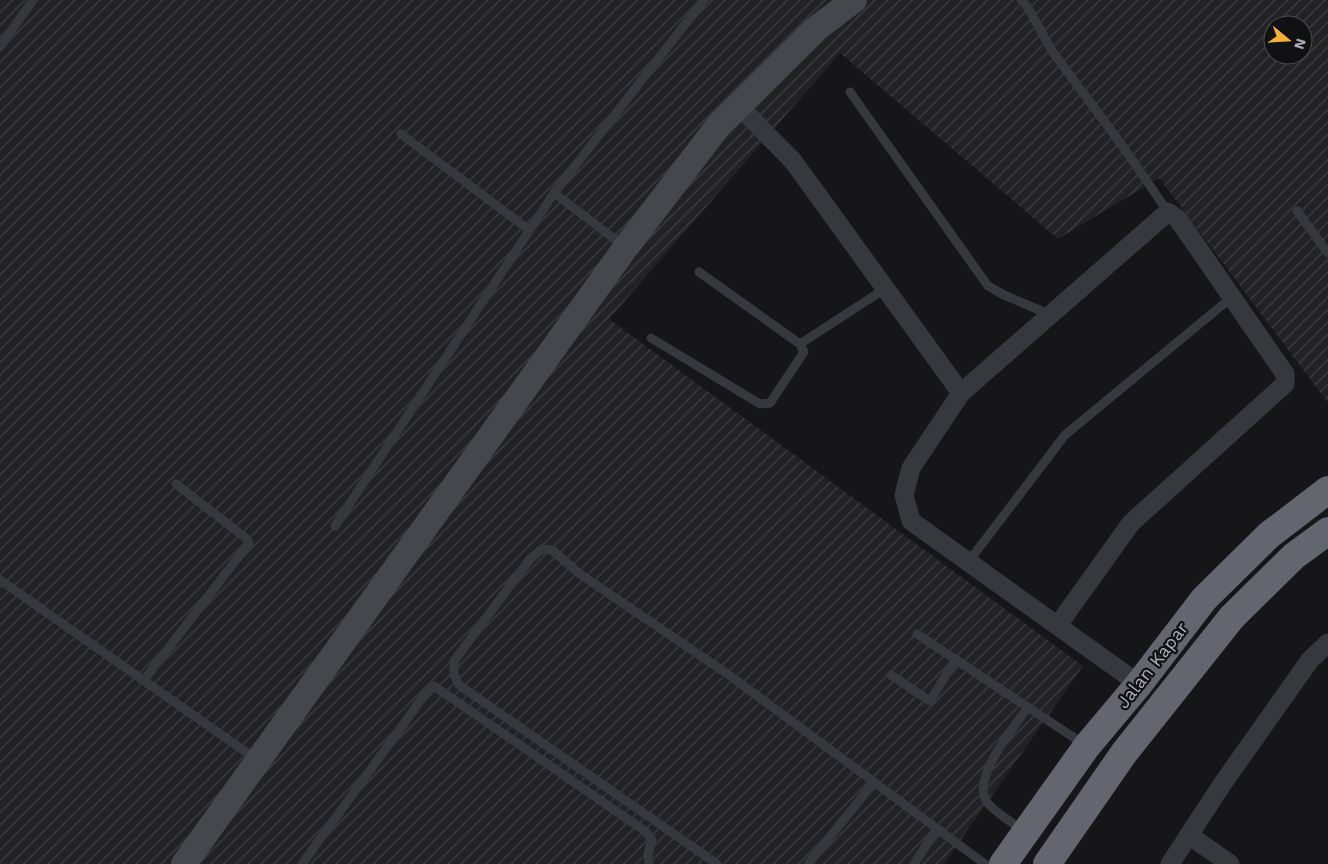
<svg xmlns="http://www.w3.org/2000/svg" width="1328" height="864" font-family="'Work Sans',sans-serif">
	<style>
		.industrial { fill: url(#industrial-furrows); fill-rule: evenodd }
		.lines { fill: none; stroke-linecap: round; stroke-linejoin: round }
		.lane { stroke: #37383d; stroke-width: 9 }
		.street { stroke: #37383d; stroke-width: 19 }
		.secondary { stroke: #45474d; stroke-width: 26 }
		.highway { stroke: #63666e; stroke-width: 28 }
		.labels { text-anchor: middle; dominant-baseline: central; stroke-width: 4.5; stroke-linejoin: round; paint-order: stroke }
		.street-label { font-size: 18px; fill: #a8adb8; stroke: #111113 }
	</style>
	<defs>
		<pattern id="industrial-furrows" width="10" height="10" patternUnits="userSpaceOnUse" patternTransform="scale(1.25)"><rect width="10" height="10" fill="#222225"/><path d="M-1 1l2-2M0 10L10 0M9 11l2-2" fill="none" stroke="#3f3f43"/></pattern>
	</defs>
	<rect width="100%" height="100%" fill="#161618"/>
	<!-- industrial -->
	<path class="industrial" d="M0,0H1328V403L1159,178L1058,239L840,53L609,319L1083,666L944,864H0ZM1273,25H1303V55H1273Z"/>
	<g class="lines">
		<!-- lane -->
		<g class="lane">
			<path d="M1021,0L1027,6L1052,51L1124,148L1168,212"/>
			<path d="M0,47L33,0"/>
			<path d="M850,92L988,286L1004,295L1051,315"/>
			<path d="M401,134L528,229"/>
			<path d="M554,193L704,0"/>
			<path d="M1297,211L1328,253"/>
			<path d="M699,272L800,344L886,288"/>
			<path d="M651,338L760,404L770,403L804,352L800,344"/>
			<path d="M335,526L554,193L624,246"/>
			<path d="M969,561L1065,435L1232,297"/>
			<path d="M0,580L256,759"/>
			<path d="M917,634L1085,745"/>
			<path d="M891,675L930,701L956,659"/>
			<path d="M144,680L249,543L247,539L176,484"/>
			<path d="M1024,831C1014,824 993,811 987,802C970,779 1015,726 1028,707"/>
			<path d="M302,864L426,693L434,686L645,831L652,840L648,854L649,864"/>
			<path d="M717,864L459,685L454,674V661L530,559L542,549L552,550L580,574L729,675L985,864"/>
			<path d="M808,864L874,782"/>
			<path d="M914,864L937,829"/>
		</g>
		<!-- street -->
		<g class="street">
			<path d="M738,105L793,161L961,393"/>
			<path d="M1058,625L1131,523L1285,384V374L1178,219L1168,212L961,393L911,468L904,495L911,521L1139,684"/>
			<path d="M1189,835L1230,864"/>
			<path d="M1170,864L1223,783L1310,660L1328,643"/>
		</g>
		<!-- secondary -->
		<path class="secondary" d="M184,864L626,247L719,125L816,29L854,0"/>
		<!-- highway -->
		<g class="highway">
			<path d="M1003,864L1087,746L1139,684L1204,599L1269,535L1328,490"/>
			<path d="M1047,864L1124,753L1232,617L1294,556L1328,531"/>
		</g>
	</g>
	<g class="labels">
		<!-- street labels -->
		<g class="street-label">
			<text transform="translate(1152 665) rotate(-52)">Jalan Kapar</text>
		</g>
	</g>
	<!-- north arrow -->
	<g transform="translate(1288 40) rotate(108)"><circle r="24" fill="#111113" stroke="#4d4f55"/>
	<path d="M0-4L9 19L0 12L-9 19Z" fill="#f2b134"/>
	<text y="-8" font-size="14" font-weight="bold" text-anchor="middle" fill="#a8adb8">N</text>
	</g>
</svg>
